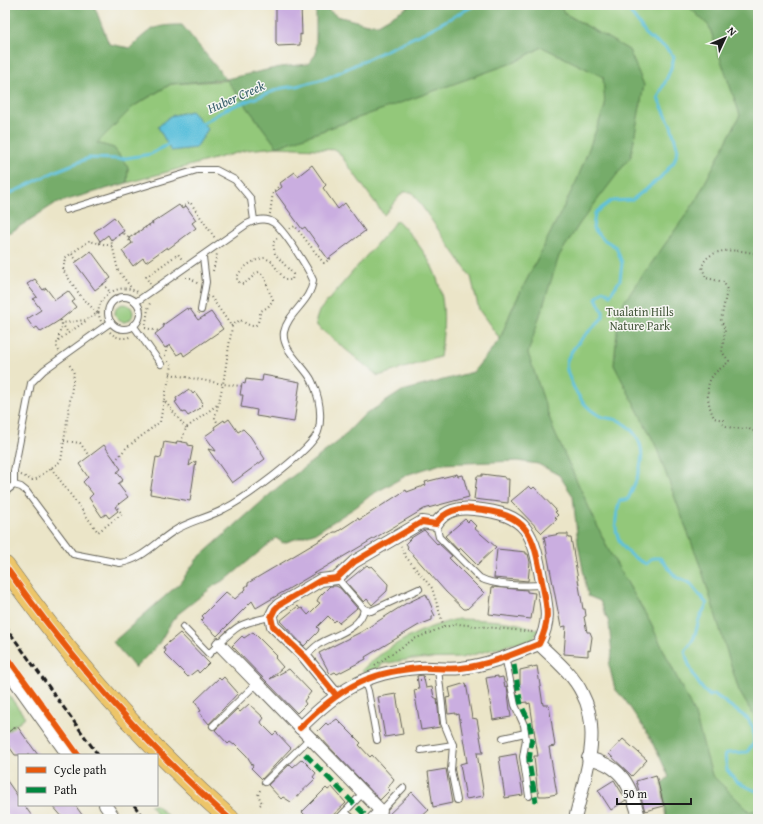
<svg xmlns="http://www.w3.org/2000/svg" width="763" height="824" font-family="'Gentium Book Plus',serif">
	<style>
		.green { fill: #93c87a; stroke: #58724b }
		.forest { fill: #76ac6a; stroke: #496443 }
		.water { fill: #5ec1dc; stroke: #3d6e7c }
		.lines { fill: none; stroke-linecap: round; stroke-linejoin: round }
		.stream { stroke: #5ec1dc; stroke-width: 3 }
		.building { fill: #caaee0 }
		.service-casing { stroke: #646258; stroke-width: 8 }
		.minor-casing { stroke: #646258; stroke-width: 14 }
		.primary-casing { stroke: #646258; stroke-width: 20 }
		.path { stroke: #646258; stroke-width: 2; stroke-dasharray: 1 3; stroke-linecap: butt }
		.service { stroke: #fff; stroke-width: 6 }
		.minor { stroke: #fff; stroke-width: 12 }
		.primary { stroke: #edc569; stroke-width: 19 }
		.rail { stroke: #1c1c1c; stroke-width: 3; stroke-dasharray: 6 3; stroke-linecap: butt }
		.quiet { stroke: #00873e; stroke-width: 5; stroke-dasharray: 10 5; stroke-linecap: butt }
		.cycleway-casing { stroke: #f6f6f2; stroke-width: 8 }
		.cycleway { stroke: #e8590c; stroke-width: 6 }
		.labels { text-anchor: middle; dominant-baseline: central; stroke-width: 3; stroke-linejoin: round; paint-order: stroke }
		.park-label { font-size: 12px; fill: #46583d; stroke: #f6f6f2 }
		.water-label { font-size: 13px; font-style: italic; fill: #365e69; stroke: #f6f6f2 }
	</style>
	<rect width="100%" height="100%" fill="#f6f6f2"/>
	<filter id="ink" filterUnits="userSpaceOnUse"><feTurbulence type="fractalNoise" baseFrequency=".025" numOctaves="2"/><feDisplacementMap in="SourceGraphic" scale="8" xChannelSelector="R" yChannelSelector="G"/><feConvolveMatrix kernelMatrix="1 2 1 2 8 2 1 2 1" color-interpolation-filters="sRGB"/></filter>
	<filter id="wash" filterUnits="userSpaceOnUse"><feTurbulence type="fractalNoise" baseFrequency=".012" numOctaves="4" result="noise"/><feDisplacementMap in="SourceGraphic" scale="16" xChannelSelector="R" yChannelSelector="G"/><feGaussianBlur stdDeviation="0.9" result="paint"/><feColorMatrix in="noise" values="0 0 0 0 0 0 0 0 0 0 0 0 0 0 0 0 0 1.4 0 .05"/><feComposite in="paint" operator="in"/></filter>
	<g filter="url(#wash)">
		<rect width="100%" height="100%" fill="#ebe5c8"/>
		<!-- green -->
		<g class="green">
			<path d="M559,5H758V818L755,819H698L622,643L512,310L500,339L479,310L471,277L412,192H403L384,215L337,150L277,147L247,150L127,183L128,167L96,144L134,106L171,84L515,62L542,47L599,33L564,13Z"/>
			<path d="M397,220C440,264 450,297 440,357L378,376L317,326L316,320L319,311Z"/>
			<circle cx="124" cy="313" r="9"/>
			<path d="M458,619C487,620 513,620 539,630L532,640L520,645L516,643L461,658L412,659L382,664L379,668L364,673L362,670C388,645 423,627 458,619Z"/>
			<path d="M5,690L25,717L7,732L5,729Z"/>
			<path d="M150,805H156L171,819H160Z"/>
		</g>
		<!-- forest -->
		<g class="forest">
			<path d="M5,5H94L109,44L130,48C151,28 153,25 182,25L226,79L280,67L308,64L316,54V5H321L337,16L367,24H378L411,5H559L564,13L629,50L644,85L631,156L580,223L559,256L528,353L554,431L608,549L650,622L695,715L712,775L750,812L758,808V818L755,819H666L662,783L669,777L653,742L625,700L615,689L609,665L612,654L609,623L600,601L588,596L578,544L573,496L559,475L538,464L517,461L441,464L409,474L371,495L356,507L317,532L283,543L276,538L228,578L215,585L178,614L172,621L158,645L135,668L113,642L180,583L197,559L277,488L339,441L363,416L402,391L473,372L500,339L512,309L577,180L605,106L603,77L542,47L515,62L277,147L226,79L171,84L134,106L97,143L114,148L128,167L127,183L56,203L11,232L5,233Z"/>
			<path d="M687,5H758V723L739,691L702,571L655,444L614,365L619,309L695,202L740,115L709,26Z"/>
		</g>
		<!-- water -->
		<path class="water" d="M191,111L208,129L196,148L171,151L158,127L170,116Z"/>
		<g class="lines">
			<!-- stream -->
			<g class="stream">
				<path d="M622,5L628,9L648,37L665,47L674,57C671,73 664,83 658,98L671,126L678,150L674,162L660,178L632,200L611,201L595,213L593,228L603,239L616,247L622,263L620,280L610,295L603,290L596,298L603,312V317C592,330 577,340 569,356C564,364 567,371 570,379C576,394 585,408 600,416C606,419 614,418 620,421C654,442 641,470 628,499L620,501C610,531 617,550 646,564L653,558H660L676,577L690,583L707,604C705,608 701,614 699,619C696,631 695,641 685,651C688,666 698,687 710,696L714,694L748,719L753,728L754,743L747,752L728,753L725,755L727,770L737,782L758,792"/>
				<path d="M200,125L226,109L282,88L297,86L327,78L425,32L475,5"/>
				<path d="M5,196L56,171L89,158L120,159L151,154L172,142"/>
			</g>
		</g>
		<g id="blocks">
			<!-- building -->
			<g class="building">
				<path d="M276,5H301L302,35L300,34V45L278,46L276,44Z"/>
				<path d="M312,165L326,185L323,188L338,209L345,203L365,231L328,259L305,227L302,229L275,192L282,187L280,183L295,172L298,176Z"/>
				<path d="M179,205L182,209L186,206L196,220L192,223L196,228L168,249L167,247L146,262L143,258L133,266L122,251L132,243L129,238Z"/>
				<path d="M114,217L124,231L111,240L108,235L100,241L94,232Z"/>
				<path d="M91,251L111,278L95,290L75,263Z"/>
				<path d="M35,279L43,290L46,288L55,300L68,291L75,300L72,302L76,307L60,320L41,332L37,327L34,329L27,319L41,310L33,299L37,297L27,284Z"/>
				<path d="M187,308L188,310L190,309L198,320L211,312L223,329L184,356L182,352L177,355L170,345L165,348L155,334L164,327L163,325Z"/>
				<path d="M263,375L300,382L294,422L256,416L257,410L241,407L243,395H240L242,383L245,384L246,379L262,381Z"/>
				<path d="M189,389L193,394L195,392L203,403L201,405L202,407L188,416L185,412L183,413L175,402L177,401L176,398Z"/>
				<path d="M229,419L238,432L243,429L250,436L265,459L232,483L208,449L216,451L205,436L215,429L214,427L224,420L225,422Z"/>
				<path d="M177,441L188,443V445L193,446L189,466L196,461L190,501L150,494L156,457L161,458L164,442L176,444Z"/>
				<path d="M104,445L121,469L117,472L123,480L118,484L128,497L115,507L118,511L109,518L106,514L102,517L89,498L93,494L83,482L88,477L79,464Z"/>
				<path d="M457,474L458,476L462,475L463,479H464L469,497L424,509L256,608L252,601L217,636L201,621L204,618L202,616L226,592L235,599L246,589L245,587L248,585V583L334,532H337L358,518L359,520L406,490L407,492L426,485L425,482Z"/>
				<path d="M482,474L505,477V479H509L508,503L474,499L477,476H482Z"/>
				<path d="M529,486L532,489L534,487L557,511L555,512L558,515L555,518L557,519L542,533L511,501Z"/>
				<path d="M465,519L468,522L470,520L476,526L474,528L496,547L477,565L460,548L458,550L445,536Z"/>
				<path d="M424,530L437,544L438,543L452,556L449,558L484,593L467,609H464L446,592L407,548L408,547L406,543L411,538Z"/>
				<path d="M560,534H568V538H571L583,609H585L586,616L584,617L587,632H590L592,637L590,651L588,650V656L564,654L566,626L561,627L544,537Z"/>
				<path d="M497,549L526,552V554H528L530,562L528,581L494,578Z"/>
				<path d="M367,565L369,567L371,566L388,584L387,591L372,605L367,599L364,602L346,582Z"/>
				<path d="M330,586H336L340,588L357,608L339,623L336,620L334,622L328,616L317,627L319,629L318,632L304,646L280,621L298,606L300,609L302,608L308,615L320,603L317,601L319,597Z"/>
				<path d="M492,587L527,590V592L535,593L531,619L489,614Z"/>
				<path d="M426,594L433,610H432L435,616L432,617V620L419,625L365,657L366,659L337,674L335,672L331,674L329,672L319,653L361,632L405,604Z"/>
				<path d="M253,632L277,656L275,658L283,667L270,679L289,669L311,692L304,701L306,704L297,713L232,646L242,636L244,638Z"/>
				<path d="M180,633L209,663L199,673L197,670L188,677L164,653L166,651L163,647Z"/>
				<path d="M537,666L543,705H549L555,746L549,747L557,794L546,796H539L537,787L534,756H538L530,703L527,704V702L519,703L515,685L520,684V670Z"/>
				<path d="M423,675L426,688L432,687L434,697L437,699L440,727L421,730L414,690L419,689L417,676Z"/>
				<path d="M498,676V678L503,677L505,687L507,686L511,717L493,720L486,678Z"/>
				<path d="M224,677L238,693L209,724L199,712L201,711L195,701L219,678L221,680Z"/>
				<path d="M466,683L472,718L477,719L483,753H477L484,796L466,799L460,764L467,762L459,714L456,715V713L448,714L446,698L451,697L449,688Z"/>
				<path d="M396,694L403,734L385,737L378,697Z"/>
				<path d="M249,704L264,718L261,722L262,724L273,735L276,732L291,748L262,779L251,768L253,766L247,756L235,744L234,745L230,742L228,744L215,730L237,709L240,712Z"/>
				<path d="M337,719L361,743L359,745L370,757L372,755L394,779L388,788L390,790L380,800L316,733L326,723L328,725Z"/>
				<path d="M17,726L38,755H15L5,741V734Z"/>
				<path d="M623,739L647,760L632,776L609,754Z"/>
				<path d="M516,754L523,795L505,798L499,757Z"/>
				<path d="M302,759L316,773L313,777L315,779L291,802L283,797L281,799L268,785L290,764L293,767Z"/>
				<path d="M446,769L452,803L433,807L428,772Z"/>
				<path d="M656,775L664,806L645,811L636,781Z"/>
				<path d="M5,778L19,798V805H24L34,819H11L5,811Z"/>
				<path d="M614,780L626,800L611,810L598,790Z"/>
				<path d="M332,787L346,803L329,819H301L305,815L302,812L326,788L328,790Z"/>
				<path d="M412,792L429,810L419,819H384Z"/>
				<path d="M52,805H75L85,819H64Z"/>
			</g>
		</g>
	</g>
	<g filter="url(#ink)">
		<use href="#blocks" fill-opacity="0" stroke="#646258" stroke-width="1"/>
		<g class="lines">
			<defs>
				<g id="service">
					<path d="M66,210L197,170H216L235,180L251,199L254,220"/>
					<circle cx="124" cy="313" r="16"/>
					<path d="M201,310L206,282L203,257"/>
					<path d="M133,325L161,364"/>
					<path d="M14,485V471L31,383L44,370L111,322"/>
					<path d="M5,492L14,485L21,487L26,491L73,554L120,563C142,560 156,542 174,531C189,521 208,518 224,509C246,498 303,456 316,436C319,431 320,425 320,419C321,407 317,391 312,381C305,366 281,350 284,332C288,312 311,302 313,280C308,268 284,230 274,223C266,217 255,220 247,224L136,302"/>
					<path d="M436,524L439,537L480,578C495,586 526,586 543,585"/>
					<path d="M337,578L364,609L371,611L419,589"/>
					<path d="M183,627L209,654C235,628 234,624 271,617"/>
					<path d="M505,656L515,705L524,725L526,739L523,757L529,796"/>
					<path d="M305,657C309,653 313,648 319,644C334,635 361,629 364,609"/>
					<path d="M438,669L444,723L453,745L451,770L457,800"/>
					<path d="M364,680L368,691L377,740"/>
					<path d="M213,726L257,683"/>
					<path d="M503,738L525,733"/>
					<path d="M421,750L453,745"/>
					<path d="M265,782L310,738"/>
					<path d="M381,811L403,788"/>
					<path d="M345,812L353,819"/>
					<path d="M338,819L363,793"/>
				</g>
				<g id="minor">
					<path d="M219,644L381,811L373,819"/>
					<path d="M539,644C554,659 573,674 582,693C603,732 584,779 575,819"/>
					<path d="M5,667L68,755"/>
					<path d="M300,728C337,691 365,672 419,668C433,667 447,670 461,668C488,665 514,654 539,644C551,620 547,607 542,582C533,533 529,514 474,509C459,507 444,511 436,524L422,522L354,562L337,578L321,580L279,605L275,609L271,617L273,626L305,657L336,695"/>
					<path d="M588,758C623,766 630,785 639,817"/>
					<path d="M105,805L115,819"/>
				</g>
				<path id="primary" d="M5,566C71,659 144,744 230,819"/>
			</defs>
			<!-- service casing -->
			<use href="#service" class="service-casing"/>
			<!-- minor casing -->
			<use href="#minor" class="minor-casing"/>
			<!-- primary casing -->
			<use href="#primary" class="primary-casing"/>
			<!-- path -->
			<g class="path">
				<path d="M181,207L190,202L215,238"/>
				<path d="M270,214L273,192L280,185"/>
				<path d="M290,229L295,226L322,261L324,263L330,259L329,258"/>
				<path d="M128,238L155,222"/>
				<path d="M100,241L98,243L112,246"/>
				<path d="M132,244L123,232L111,240L118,270L132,289"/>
				<path d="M72,254L77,261"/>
				<path d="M758,254C741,250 708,245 702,267L706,278L724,282L727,290L721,320L725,330L722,352L729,361C725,366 719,369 715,373C703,385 708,405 714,418L723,420V424C727,428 742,430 748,428L752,431H758"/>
				<path d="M213,271L217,254"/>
				<path d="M186,278H191L198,284"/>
				<path d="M103,284L110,292"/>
				<path d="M150,284L146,277L178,254L183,261"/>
				<path d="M211,297L232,327L223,384L241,386"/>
				<path d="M97,313L80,295L63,270L65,258L89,241L98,243"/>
				<path d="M60,320L68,333"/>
				<path d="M101,321C90,300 119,280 137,292"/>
				<path d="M231,326L240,320C245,322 254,331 258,322C260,318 259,315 261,311L268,307L273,300C272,295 269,293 268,288C266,282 266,276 259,272C252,275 249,283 241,284L237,280C236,270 256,258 265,258L271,261L285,280H292L293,274L275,254L273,243L277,238"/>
				<path d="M145,328C147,321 147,306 151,302"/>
				<path d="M145,328L159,331"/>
				<path d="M110,332C115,338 125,340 131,336"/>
				<path d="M58,340L62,323L85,320"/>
				<path d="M59,351L57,347V341L100,311"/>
				<path d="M165,356L167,347"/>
				<path d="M168,361L172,366L164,400L186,428"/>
				<path d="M170,374L223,384L215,418L218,424"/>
				<path d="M64,441L80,443L89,456"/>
				<path d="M181,442L186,428L217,405"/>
				<path d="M115,461L126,448L160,422L164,400"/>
				<path d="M51,468L98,532L122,514L116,506"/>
				<path d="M21,475L32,480L36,479L61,461L74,374L73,370L68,363"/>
				<path d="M444,627L458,624L533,632"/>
				<path d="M375,665L414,639L444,627L432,588L406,557L401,546"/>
				<path d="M416,680H432"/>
				<path d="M260,805L262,803L258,795L261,788"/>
			</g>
			<!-- service -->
			<use href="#service" class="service"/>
			<!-- minor -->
			<use href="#minor" class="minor"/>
			<!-- primary -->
			<use href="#primary" class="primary"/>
			<!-- rail -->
			<g class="rail">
				<path d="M5,626L98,755"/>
				<path d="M134,805L144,819"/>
			</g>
			<!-- quiet -->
			<g class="quiet">
				<path d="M514,665L521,705L529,721L532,736L529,762L536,802"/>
				<path d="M305,754L369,819"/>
			</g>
			<defs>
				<g id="cycleway">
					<path d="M5,566C71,659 144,744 230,819"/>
					<path d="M5,654L78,755"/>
					<path d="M300,728C337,691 365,672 419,668C433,667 447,670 461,668C488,665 514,654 539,644C551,620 547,607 542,582C533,533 529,514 474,509C459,507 444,511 436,524L422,522L354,562L337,578L321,580L279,605L275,609L271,617L273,626L305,657L336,695"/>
				</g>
			</defs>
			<!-- cycleway casing -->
			<use href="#cycleway" class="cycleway-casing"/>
			<!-- cycleway -->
			<use href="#cycleway" class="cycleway"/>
		</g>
	</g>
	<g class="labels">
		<!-- park labels -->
		<g class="park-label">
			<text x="640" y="311">Tualatin Hills<tspan x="640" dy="14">Nature Park</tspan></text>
		</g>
		<!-- water labels -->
		<g class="water-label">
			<text transform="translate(236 97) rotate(-24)">Huber Creek</text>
		</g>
	</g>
	<!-- margin -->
	<rect width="763" height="824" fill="none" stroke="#f6f6f2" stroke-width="20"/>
	<!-- legend -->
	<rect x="18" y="754" width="140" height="52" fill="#f6f6f2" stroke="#9f9f9c"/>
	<rect x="26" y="767" width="20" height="6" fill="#e8590c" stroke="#9f9f9c"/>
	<text x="54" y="774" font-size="12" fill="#1c1c1c">Cycle path</text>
	<rect x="26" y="787" width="20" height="6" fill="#00873e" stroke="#9f9f9c"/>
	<text x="54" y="794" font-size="12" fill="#1c1c1c">Path</text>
	<!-- north arrow -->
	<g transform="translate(725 38) rotate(46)" stroke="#f6f6f2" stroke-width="3" paint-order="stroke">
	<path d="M0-3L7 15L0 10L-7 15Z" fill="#1c1c1c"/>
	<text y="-6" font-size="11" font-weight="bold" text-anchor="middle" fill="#1c1c1c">N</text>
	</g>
	<!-- scale -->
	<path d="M617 798v6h74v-6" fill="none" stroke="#1c1c1c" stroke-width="2"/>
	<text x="623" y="798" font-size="12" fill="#1c1c1c" stroke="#f6f6f2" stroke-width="3" paint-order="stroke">50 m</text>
</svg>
